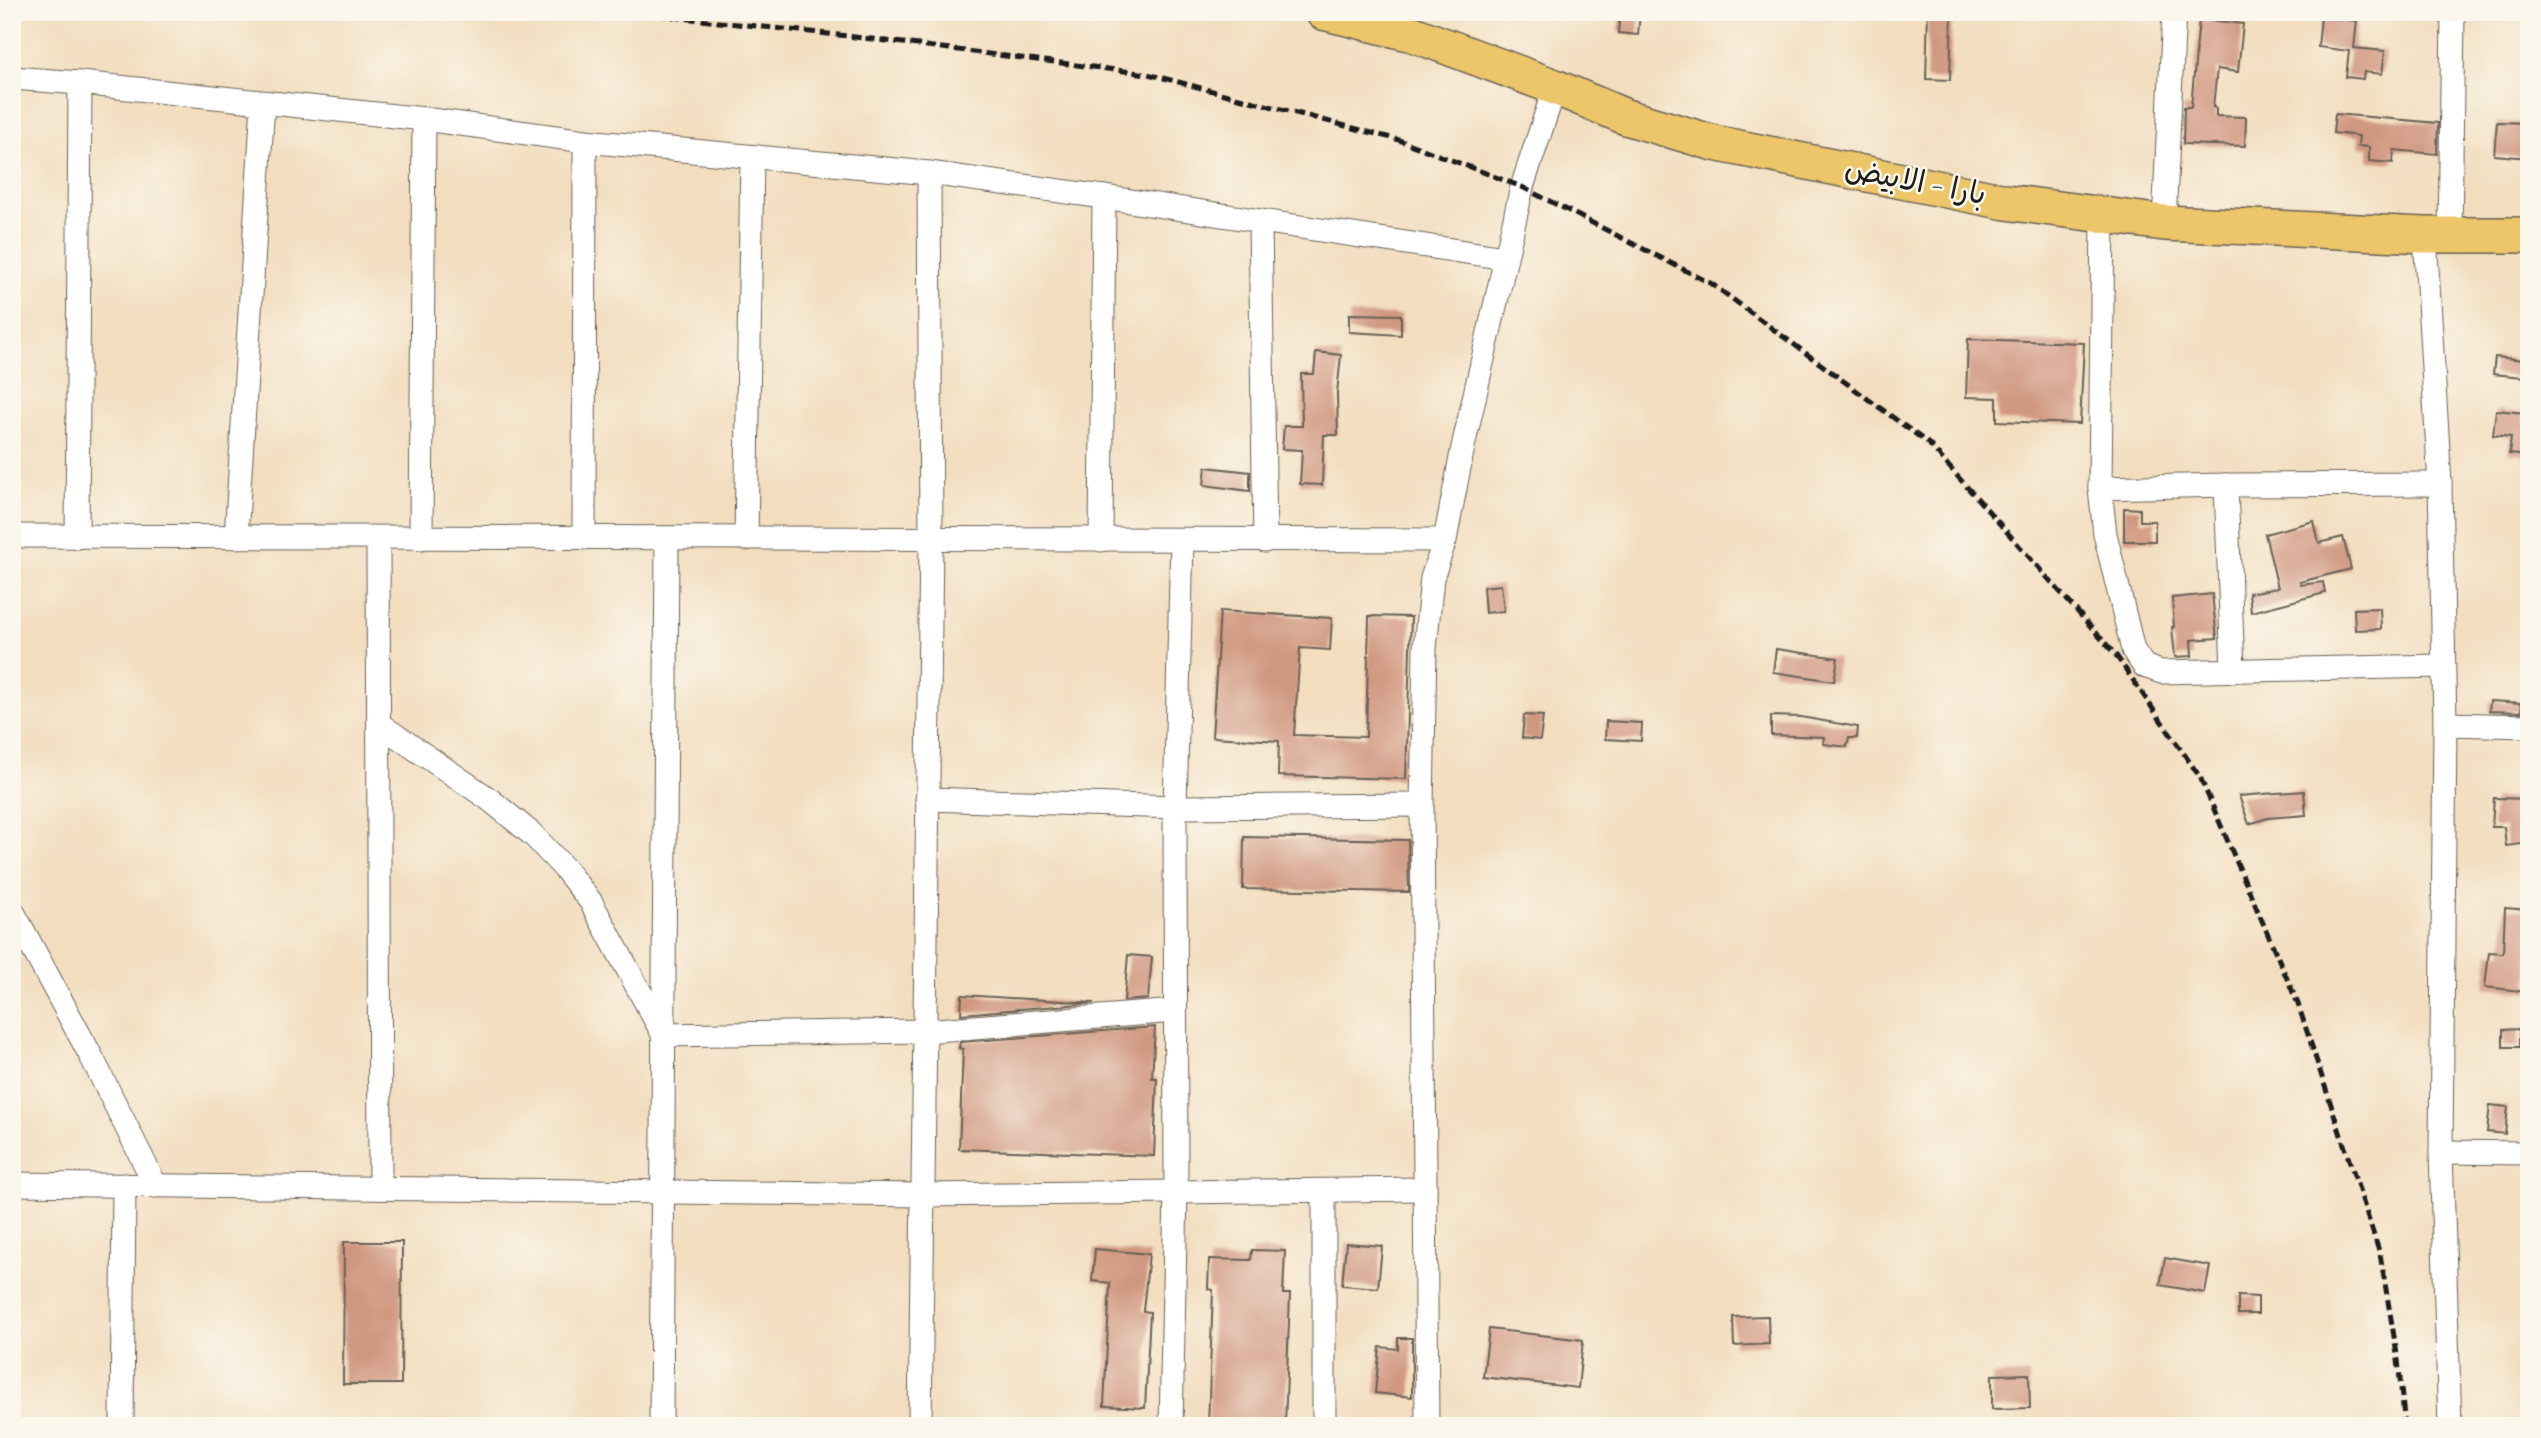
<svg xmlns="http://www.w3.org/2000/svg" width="2541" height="1438" font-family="'Indie Flower','Playpen Sans Arabic',sans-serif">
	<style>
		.building { fill: #d09780 }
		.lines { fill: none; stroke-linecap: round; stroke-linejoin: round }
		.street-casing { stroke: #676055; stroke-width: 25 }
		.primary-casing { stroke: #676055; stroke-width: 38 }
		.street { stroke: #fff; stroke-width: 23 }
		.primary { stroke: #ecc669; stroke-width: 35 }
		.rail { stroke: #1c1c1c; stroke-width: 5; stroke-dasharray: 10 5; stroke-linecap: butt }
		.labels { text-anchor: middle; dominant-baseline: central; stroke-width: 5; stroke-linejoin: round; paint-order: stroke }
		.street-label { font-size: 30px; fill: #1c1c1c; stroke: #fbf7ec }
	</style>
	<rect width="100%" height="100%" fill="#fbf7ec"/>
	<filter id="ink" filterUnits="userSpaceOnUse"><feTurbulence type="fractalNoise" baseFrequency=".0143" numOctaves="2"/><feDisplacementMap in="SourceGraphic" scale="14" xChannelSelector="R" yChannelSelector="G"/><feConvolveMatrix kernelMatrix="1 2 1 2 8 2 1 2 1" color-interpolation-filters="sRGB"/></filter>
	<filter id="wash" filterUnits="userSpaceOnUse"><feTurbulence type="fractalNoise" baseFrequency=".00686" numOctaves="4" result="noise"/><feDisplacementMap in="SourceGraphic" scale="28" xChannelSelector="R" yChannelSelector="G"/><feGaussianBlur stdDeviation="1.57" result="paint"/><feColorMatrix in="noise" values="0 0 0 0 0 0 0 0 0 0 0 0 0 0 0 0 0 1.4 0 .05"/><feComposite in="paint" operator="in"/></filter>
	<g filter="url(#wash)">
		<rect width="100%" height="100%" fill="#f2ddbe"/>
		<g id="blocks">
			<!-- building -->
			<g class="building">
				<path d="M1620,12H1640L1638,35L1618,33Z"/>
				<path d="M1928,12H1952L1950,80L1926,79Z"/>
				<path d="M2321,17L2357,21L2354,48L2385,51L2382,74L2364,72L2363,79L2346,77L2349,51L2318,47Z"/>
				<path d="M2199,19L2243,24L2238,72L2217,69L2213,107L2216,108V116L2246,117L2245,146L2183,144L2184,107H2191Z"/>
				<path d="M2335,114L2438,123L2437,154L2394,150L2393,163L2369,161V147L2358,146L2359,136L2333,133Z"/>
				<path d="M2497,122L2529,123V158L2494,155Z"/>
				<path d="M1349,314L1401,315V335L1349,332Z"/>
				<path d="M1968,339L2084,343L2080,424L1997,421V398L1966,397Z"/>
				<path d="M1316,352L1341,355L1337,393L1338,435H1324L1322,485L1300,484L1302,450L1282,449L1284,426H1302L1301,374H1314Z"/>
				<path d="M2495,357L2524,360L2523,377L2493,374Z"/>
				<path d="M2496,410L2524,413L2523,422H2529V456L2509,454L2511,437L2493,435Z"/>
				<path d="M1206,467L1250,472V491L1204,485Z"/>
				<path d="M2124,508L2140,509V521H2155V541H2124Z"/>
				<path d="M2314,521L2319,543L2343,537L2351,569L2300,582L2301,585L2323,582L2325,593L2251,612L2249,593L2278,588L2265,534Z"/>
				<path d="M1501,585L1504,611L1485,613L1483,587Z"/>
				<path d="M2212,594L2217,638L2191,640L2192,656L2175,657L2172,627H2174L2172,598Z"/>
				<path d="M2380,608L2381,629L2355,630L2354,609Z"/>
				<path d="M1220,611L1332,618L1330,650L1300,648L1294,735L1366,737L1369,616L1411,617L1406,779L1278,776L1279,741L1212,737Z"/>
				<path d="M1776,649L1838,658L1834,681L1773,672Z"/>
				<path d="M2490,701L2522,703L2521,712L2489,711Z"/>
				<path d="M1524,715L1543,716L1540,740L1522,738Z"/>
				<path d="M1771,716L1801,717L1858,727L1857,738H1849L1847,747L1823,744L1824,737L1771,735Z"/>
				<path d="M1606,721L1642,723L1641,741L1605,739Z"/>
				<path d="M2304,791L2306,815L2268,818L2249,824L2239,796Z"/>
				<path d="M2494,798L2529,799V843L2506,846L2504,827H2492Z"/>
				<path d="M1244,837L1408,840L1409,892L1243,889Z"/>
				<path d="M2505,908L2529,910V992L2485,987L2489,952L2503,953Z"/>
				<path d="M1128,955L1152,957L1148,999L1124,1001Z"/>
				<path d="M962,995L1094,1003L961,1014Z"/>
				<path d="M1155,1027L1152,1078H1157L1154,1156L959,1149L963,1049L959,1048L960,1042Z"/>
				<path d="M2519,1029V1047H2503V1030Z"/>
				<path d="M2490,1105L2508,1107L2505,1134L2487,1132Z"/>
				<path d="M344,1242H402L401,1384H343Z"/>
				<path d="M1346,1243L1382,1246L1378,1288L1342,1285Z"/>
				<path d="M1095,1249L1149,1254L1143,1311L1150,1312L1145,1408L1104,1406L1110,1283L1092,1281Z"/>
				<path d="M1252,1250L1285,1251L1283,1294H1290L1285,1426H1208L1213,1290L1208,1289L1209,1259L1251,1260Z"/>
				<path d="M2165,1258L2210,1266L2205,1293L2160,1285Z"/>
				<path d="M2238,1296L2258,1297V1314H2238Z"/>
				<path d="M1768,1316L1769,1344L1734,1346L1733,1317Z"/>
				<path d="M1489,1329L1583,1340L1578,1388L1483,1377Z"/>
				<path d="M1398,1338H1412V1397L1375,1393L1380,1347L1398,1349Z"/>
				<path d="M2029,1374L2030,1408L1992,1409V1375Z"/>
			</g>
		</g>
	</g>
	<g filter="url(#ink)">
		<use href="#blocks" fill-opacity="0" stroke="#676055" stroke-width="2"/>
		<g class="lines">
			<defs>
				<g id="street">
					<path d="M12,78L80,83L424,119L585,141L929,173L1104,197L1505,258"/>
					<path d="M2103,215L2100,488L2105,534L2133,650L2144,666L2161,672L2442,666"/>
					<path d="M1260,222L1265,541"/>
					<path d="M2164,223L2174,12"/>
					<path d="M2425,235L2440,484L2445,724L2441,1152L2450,1426"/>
					<path d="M2450,236L2453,12"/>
					<path d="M2226,485L2233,671"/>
					<path d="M2100,488L2226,485L2440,484"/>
					<path d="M12,536L1445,540"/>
					<path d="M77,537L80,83"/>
					<path d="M236,537L263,103"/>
					<path d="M378,538L380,1188"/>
					<path d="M421,538L424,119"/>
					<path d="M584,538L585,141"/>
					<path d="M746,539L752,157"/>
					<path d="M1101,540L1104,197"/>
					<path d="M379,724L489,799L533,835L565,869L591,902L662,1032"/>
					<path d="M2445,724L2529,726"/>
					<path d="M927,799L1175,807L1422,805"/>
					<path d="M12,910L91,1056L156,1186"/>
					<path d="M663,1035L924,1031L1175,1011"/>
					<path d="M2441,1152L2529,1153"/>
					<path d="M12,1184L924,1195L1425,1189"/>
					<path d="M122,1426L124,1185"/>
					<path d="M661,1426L667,539"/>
					<path d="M920,1426L931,540L929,173"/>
					<path d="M1171,1426L1176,1192L1175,807L1182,540"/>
					<path d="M1324,1426V1191"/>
					<path d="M1427,1426L1422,805L1425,648L1432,578L1445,540L1463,447L1522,187L1555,87"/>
				</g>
				<path id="primary" d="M1323,12L1413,34L1555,87L1626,117L1714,143L2006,202L2164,223L2425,235H2529"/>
			</defs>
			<!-- street casing -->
			<use href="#street" class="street-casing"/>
			<!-- primary casing -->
			<use href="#primary" class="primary-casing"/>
			<!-- street -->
			<use href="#street" class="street"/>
			<!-- primary -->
			<use href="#primary" class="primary"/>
			<!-- rail -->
			<path class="rail" d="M627,12L847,36L1148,74L1399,140L1522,187L1712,284L1929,444L2115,654L2200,777L2298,1004L2380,1254L2398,1360L2405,1426"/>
		</g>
	</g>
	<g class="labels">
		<!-- street labels -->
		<g class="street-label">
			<text transform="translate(1915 184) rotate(11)">بارا - الابيض</text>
		</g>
	</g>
	<!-- margin -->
	<rect width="2541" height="1438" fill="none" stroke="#fbf7ec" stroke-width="42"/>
</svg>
